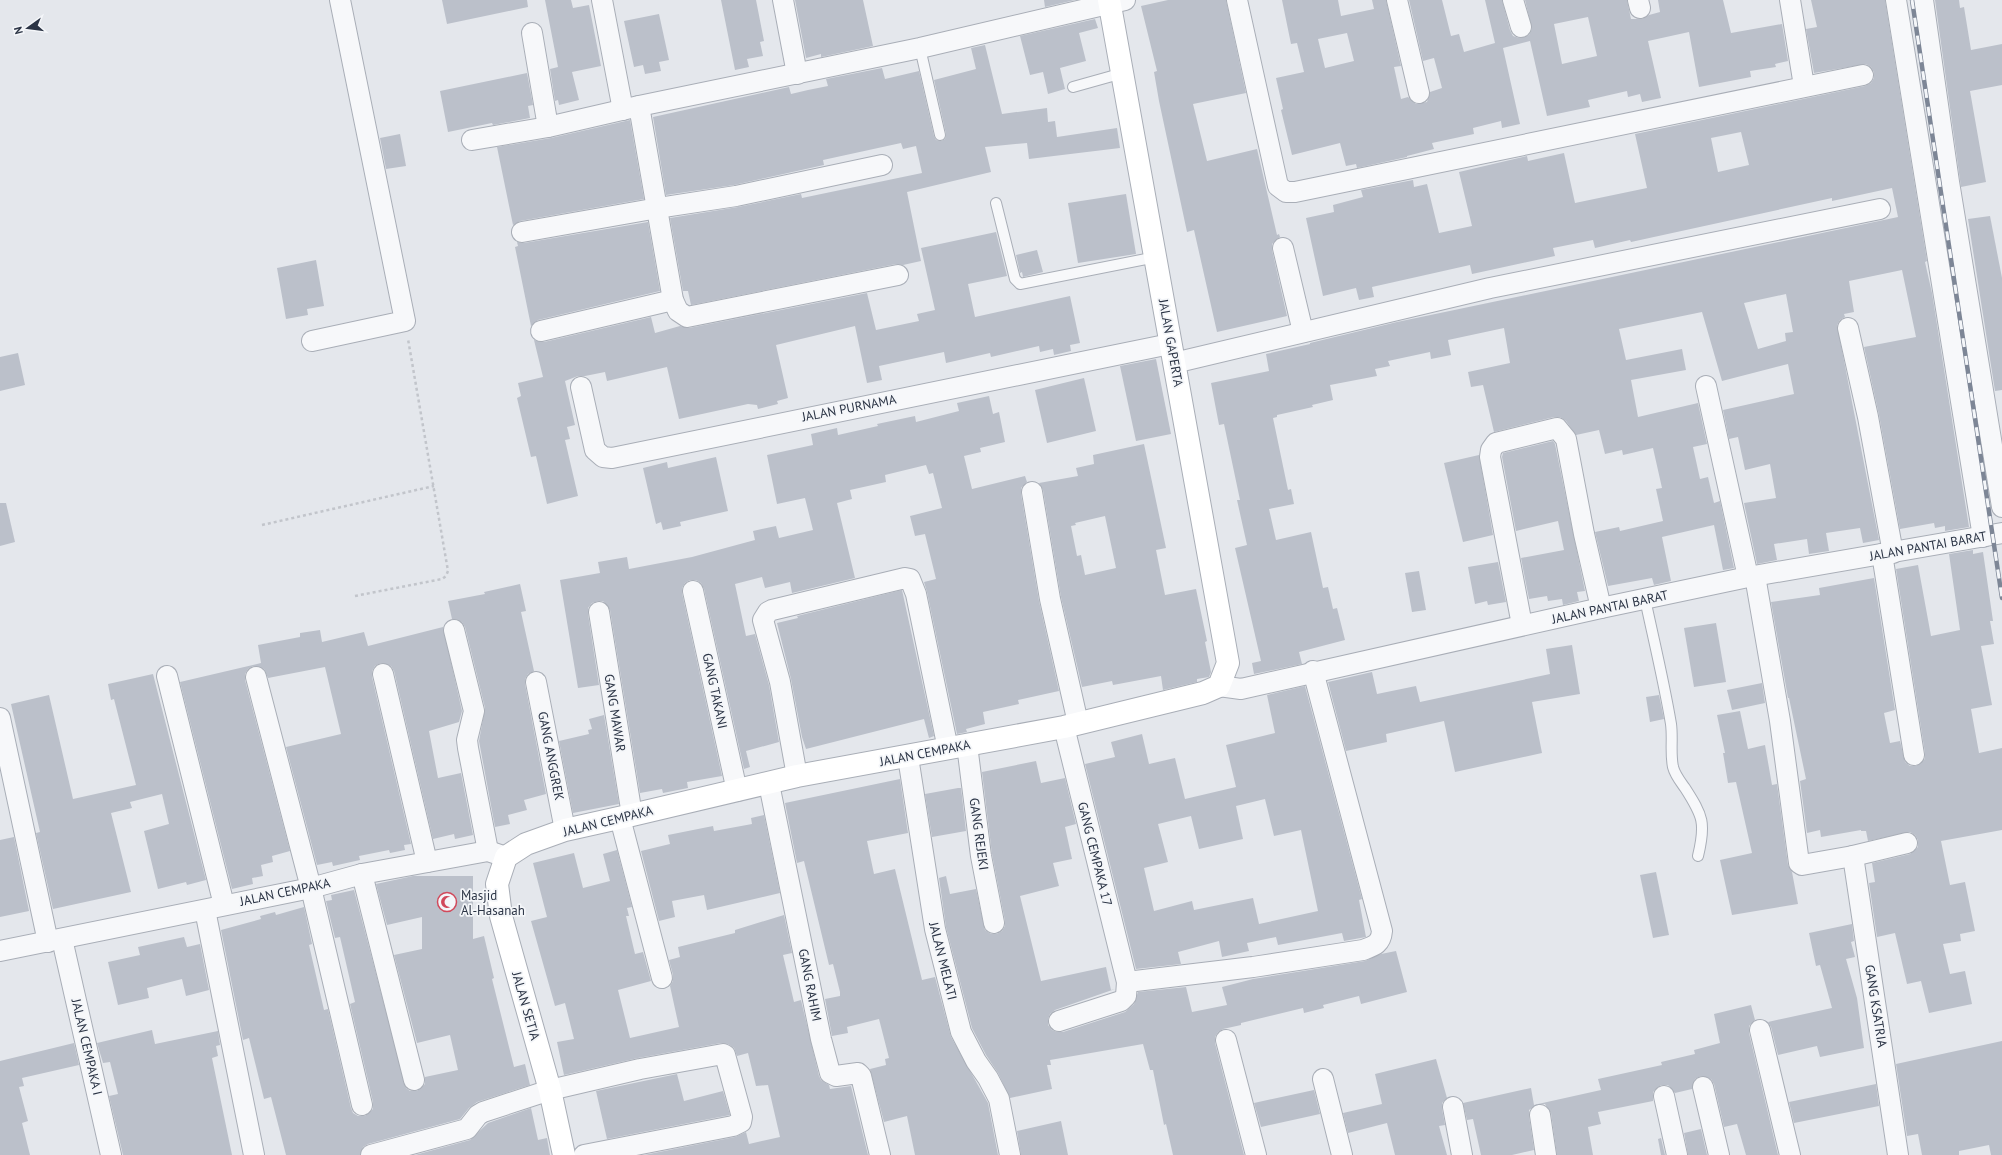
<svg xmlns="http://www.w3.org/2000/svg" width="2002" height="1155" font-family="'PT Sans',sans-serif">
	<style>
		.building { fill: #bbc0ca; fill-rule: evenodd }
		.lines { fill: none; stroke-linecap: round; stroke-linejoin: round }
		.lane-casing { stroke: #a9aeb7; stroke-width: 12 }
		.street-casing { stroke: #a9aeb7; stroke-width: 22 }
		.secondary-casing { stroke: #a9aeb7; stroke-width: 24 }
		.path { stroke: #c2c5cb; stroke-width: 2.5; stroke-dasharray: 3 3; stroke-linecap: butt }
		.lane { stroke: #f7f8fa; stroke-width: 10 }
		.street { stroke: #f7f8fa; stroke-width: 20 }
		.secondary { stroke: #fff; stroke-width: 22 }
		.rail-casing { stroke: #7d8696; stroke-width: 4.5 }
		.rail { stroke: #f4f6f9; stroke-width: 3; stroke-dasharray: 9; stroke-linecap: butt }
		.labels { text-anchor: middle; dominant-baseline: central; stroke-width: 3.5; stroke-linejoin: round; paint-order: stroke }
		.street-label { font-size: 13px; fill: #2b3445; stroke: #f4f6f9 }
		.poi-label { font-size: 13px; fill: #2b3445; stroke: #f4f6f9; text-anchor: start }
	</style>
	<rect width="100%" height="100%" fill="#e4e7ec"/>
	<!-- building -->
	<g class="building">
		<path d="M442,0H527L528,7L447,24Z"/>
		<path d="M545,0H571L573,8L589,5L601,66L572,72L579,100L559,105L558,100L555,101L550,69L558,67Z"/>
		<path d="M721,0H756L764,41L760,42L763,56L747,59L749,67L735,70Z"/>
		<path d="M795,0H863L873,46L821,57V54L806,58Z"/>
		<path d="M1044,0H1075L1045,7Z"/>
		<path d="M1168,0H1226L1246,93L1193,104L1207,161L1257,149L1277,235L1279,234L1280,237L1272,244V250L1287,316L1217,332L1194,230L1187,232L1159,101L1154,72L1157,71L1141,6Z"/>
		<path d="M1282,0H1338L1341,16L1374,9L1372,0H1386L1401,66L1394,67L1401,99L1408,97L1416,104L1427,102L1430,92L1442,88L1434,58L1423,61L1409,0H1442L1451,36L1459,34L1464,52L1495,43L1485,0H1502L1510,30L1513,36L1519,38L1529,35L1532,29L1525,0H1627L1631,19H1642L1649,15L1660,12L1658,0H1723L1731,33L1782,24L1788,61L1775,64L1776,67L1750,71L1751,77L1699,87L1689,32L1648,41L1661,98L1642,102L1640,94L1628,97L1627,91L1588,100L1590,107L1547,116L1530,41L1503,48L1520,124L1502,128L1501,121L1473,128L1474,134L1432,143L1434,149L1407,156V157L1357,168L1356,164L1346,166L1340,143L1292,155L1281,110L1283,109L1276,78L1304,72L1297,43L1291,44ZM1588,17L1597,56L1562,64L1554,24ZM1347,33L1354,61L1325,68L1318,39Z"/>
		<path d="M1811,0H1885L1927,261L1925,262L1932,293L1969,527L1945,531V526L1935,528L1934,523L1900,529L1879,415L1864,347L1916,337L1902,270L1849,281L1854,312L1844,314L1845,317L1840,320L1837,325L1879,540L1863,543L1860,528L1826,533L1829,551L1809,554L1807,539L1774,544L1777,560L1757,564L1744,503L1776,498L1770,464L1745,470L1738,437L1729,439L1723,410L1794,394L1788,364L1722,381L1702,312L1619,329L1626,360L1682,349L1686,370L1631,380L1638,417L1698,403L1707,444L1693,447L1700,479L1708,477L1714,503L1720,501L1734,568L1723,570L1714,525L1662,537L1671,581L1654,585L1652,578L1608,586L1595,532L1619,527L1620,531L1663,521L1656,489L1662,488L1653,448L1623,455L1622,450L1605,454L1599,430L1576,435L1566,421L1560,417H1554L1494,432L1483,385L1471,387L1468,372L1510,363L1504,328L1448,340L1451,355L1431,359L1430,352L1388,361L1390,366L1375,369L1377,376L1330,385L1333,400L1312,405L1313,407L1277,415V417L1273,418L1288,490L1291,489L1294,504L1269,509L1276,540L1311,532L1323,588L1328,587L1333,609L1337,608L1345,640L1299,652L1302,664L1254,674L1252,663L1261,661L1235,548L1247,545L1237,500H1240L1224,424L1219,425L1211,383L1269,371L1266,354L1310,344V343L1397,322L1898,217L1892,188L1832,201V198L1631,242L1630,240L1595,248L1593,240L1553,248L1555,256L1472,274L1470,265L1372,287L1374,297L1359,300L1356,288L1323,296L1306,218L1334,212L1333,205L1363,197L1361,190L1413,180L1414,187L1427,184L1439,233L1472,226L1459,172L1527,156L1528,161L1564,153L1575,203L1647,188L1635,134L1865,86L1871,83L1874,78V72L1871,67L1866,64L1814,73L1806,29L1817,27ZM1741,132L1749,165L1718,172L1711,138ZM1786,294L1793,332L1785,333L1786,341L1758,349L1744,303Z"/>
		<path d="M1935,0H1959L1960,8L1964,7L1971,50L2002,44V85L1970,91L1986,182L1961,187Z"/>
		<path d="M659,14L669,60L659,62L661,71L645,74L643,65L634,67L624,21Z"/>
		<path d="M1095,19L1098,28L1079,33L1086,61L1060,68L1065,89L1048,94L1043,72L1030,75L1020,36Z"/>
		<path d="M985,45L1002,114L1047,108L1048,122L1055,121L1057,137L1117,128L1120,148L1029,159L1027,143L985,147L991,172L907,192L921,261L903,265L896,264L691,305L688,291H683L670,218L738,207L801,194L802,198L922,173L916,146L903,149L901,143L823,160L824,165L734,185L666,195L653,117L789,87L791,94L808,90L828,86L826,79L882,68L885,79L919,71L934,136L936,140L941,141L945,139L946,134L934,80L976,69L971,48Z"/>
		<path d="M527,73L533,105L528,106L530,118L493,125L492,123L448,132L440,91Z"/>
		<path d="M630,120L644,199L520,221L513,225L497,147L551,138Z"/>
		<path d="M400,134L406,166L386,169L380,138Z"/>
		<path d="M1126,194L1136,254L1078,263L1068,203Z"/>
		<path d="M1990,216L2002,278V390L1995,391L1968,219Z"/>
		<path d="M648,222L660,291L538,320L531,326L515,247L518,246L517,242L524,243Z"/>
		<path d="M996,232L1007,276L968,284L975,317L1070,296L1080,343L1070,345L1071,351L1054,355L1053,349L1040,352L1039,346L991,357L990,353L946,363L944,352L879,366L882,380L867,383L855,326L776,345L788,398L777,401L778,404L758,409L757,405L748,404L679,419L667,367L607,381L605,372L585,376H578L565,381L575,425L567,427L570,439L565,440L578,496L547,504L536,456L531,457L517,398L521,396L518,383L543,377L534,340L544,342L651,317L655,333L680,326L689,328L867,293L876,330L919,321L917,314L935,310L921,248Z"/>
		<path d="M1037,250L1043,272L1023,277L1022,272L1020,273L1016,255Z"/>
		<path d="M316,260L324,306L307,309L308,315L286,319L277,268Z"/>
		<path d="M18,353L25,385L0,391V357Z"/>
		<path d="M1156,359L1171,434L1136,441L1120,366Z"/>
		<path d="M1084,378L1096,431L1047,443L1035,390Z"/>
		<path d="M989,396L993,414L999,412L1005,442L980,448L981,452L964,456L972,489L1025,476L1027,482L1021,488V494L1039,601L1059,691L1018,700L1019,704L983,712L985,724L966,729L967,732L957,734L927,592L924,582L936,579L925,534L915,536L910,516L942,508L933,473L929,474L926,465L885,475L886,482L850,490L852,499L837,503L855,578L792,593L790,582L765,588L762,577L735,584L746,636L755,634L769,685L779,742L746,751L750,767L744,769L704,589L701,583L696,580H690L685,583L682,588V593L722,776L687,782L688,788L663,793L662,789L640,793L610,610L603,601H598L592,603L588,608V614L599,685L578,688L560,580L600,573L598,562L627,557L629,569L692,557L755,540L753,531L776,526L779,538L813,530L805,498L777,504L767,455L813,445L811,434L837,428L838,435L878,426L877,424L915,416L916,422L959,411L957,403Z"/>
		<path d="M1553,441L1555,444L1585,591L1577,592L1579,601L1563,605L1562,599L1548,601L1547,596L1529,599L1521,558L1564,550L1558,521L1516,531L1502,457L1503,453Z"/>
		<path d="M1144,444L1166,548L1156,550L1165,595L1196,589L1207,641L1205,642L1211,672L1209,677L1197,679V682L1163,690L1161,676L1113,685L1112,681L1082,687L1061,597L1043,490L1039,483L1078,476L1076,468L1094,464L1093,455ZM1105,516L1116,568L1085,575L1081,555L1077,556L1071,526L1076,525L1075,523Z"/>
		<path d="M1479,455L1493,535L1463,542L1444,463Z"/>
		<path d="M716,457L728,511L680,522L681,526L663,530L661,522L656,524L643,468L667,462L668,468Z"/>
		<path d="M0,503H6L15,542L0,546Z"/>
		<path d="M1973,550V554L1983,552L1993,621H1990L1994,644L1981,646L1992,705L1971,709L1979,753L2002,748V830L1941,841L1950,885L1965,882L1975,931L1960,934L1961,941L1943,944L1950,974L1965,971L1972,1004L1929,1013L1921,981L1907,984L1895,933L1877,937L1869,883L1875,882L1872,863L1910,854L1918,847V840L1915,835L1910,832L1868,841L1866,831H1861V830L1821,837L1820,830L1807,833L1800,781L1806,779L1789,698H1788L1771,602L1820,595L1819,588L1874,578L1895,710L1884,713L1890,743L1900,741L1905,762L1910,766H1916L1925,759V753L1896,569L1918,565L1931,636L1960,630L1949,554Z"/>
		<path d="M1498,562L1506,602L1488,605L1487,601L1475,604L1468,567Z"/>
		<path d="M1419,571L1426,610L1412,612L1405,573Z"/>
		<path d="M520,584L526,611L521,612L534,671L528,674L525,679V684L546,794L524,800L527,810L508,815L510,824L495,827L479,741L485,708L465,627L462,622L452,619L448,601L485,594L484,592Z"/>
		<path d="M902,590L934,736L929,738L924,719L806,749L802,737L791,679L777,623L798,618L797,616Z"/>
		<path d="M1716,623L1726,682L1694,687L1684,628Z"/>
		<path d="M443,627L462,711L459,722L429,731L438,778L461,773L473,835L455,839L454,834L433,839L394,671L391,666L381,663L375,666L372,671V677L411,844L404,845L405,850L390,853L389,850L359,856L360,860L333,866L332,862L317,865L286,747L341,734L325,667L268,678L264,669L253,666L248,669L245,674V680L290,851L272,856L273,862L261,865L263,876L252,878L253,884L232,889L180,682L261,663L258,645L300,637V633L320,630L322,642L364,632L368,646Z"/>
		<path d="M1572,645L1580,694L1532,702L1542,753L1455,772L1444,721L1386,734L1387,742L1346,751L1328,682L1372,672L1377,694L1416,686L1420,702L1550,674L1546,649Z"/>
		<path d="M153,674L206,880L187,885L186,882L158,889L144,831L169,824L162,794L130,802L132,808L111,813L131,892L53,909L36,833L40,832L11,704L49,695L73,799L136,785L114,699L111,700L108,684Z"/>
		<path d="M1762,683L1765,703L1732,710L1727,690Z"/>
		<path d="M1305,686L1362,899L1359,900L1366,937L1344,941L1342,933L1278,945L1276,937L1247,943L1249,951L1222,957L1219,941L1178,952L1181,964L1136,969L1085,764L1115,757L1111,742L1142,734L1149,764L1175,758L1185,799L1236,787L1226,745L1275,733L1267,695ZM1265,799L1274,836L1301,830L1318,911L1259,924L1253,898L1194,910L1192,901L1154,911L1144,868L1168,862L1158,824L1191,816L1199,849L1243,839L1236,806Z"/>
		<path d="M1659,695L1664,719L1650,722L1646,697Z"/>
		<path d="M1740,711L1748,749L1765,745L1772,785L1777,784L1788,865L1792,872L1798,904L1732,915L1720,860L1752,853L1736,782L1728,783L1723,753H1725L1717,715Z"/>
		<path d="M604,715L619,804L573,813L559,741L589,734L588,730L592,729L589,719Z"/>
		<path d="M1036,761L1041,783L1065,778L1076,824L1065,827L1072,859L1053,863L1059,886L1020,896L1041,981L1106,967L1111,990L1115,989L1055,1010L1050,1014L1048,1019V1025L1052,1030L1057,1032H1063L1125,1012L1134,1004L1138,992L1186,987L1192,1012L1227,1005L1222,987L1253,979L1365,961L1381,954L1396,951L1407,992L1361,1004L1359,996L1323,1005L1324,1008L1304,1013L1303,1008L1241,1023V1025L1223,1029L1218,1032L1215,1037V1043L1244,1155H1173L1166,1124L1164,1125L1153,1070H1150L1143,1044L1050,1060L1051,1065H1047L1052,1089L1010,1098L998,1073L986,1055L972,1028L946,927L939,878L946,876L950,894L976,889L985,930L991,934H997L1002,931L1005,926V921L992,854L982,772Z"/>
		<path d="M900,779L908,833L867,841L874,874L895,869L922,980L935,977L951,1037L988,1103L998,1155H915L907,1116L884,1122L870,1069L886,1065L885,1059L889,1058L879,1019L847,1027L848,1033L832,1036L825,999L840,996V992L833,964L829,965L804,861L797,863L785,803Z"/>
		<path d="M958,788H961L966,831L932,837L925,794Z"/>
		<path d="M764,815L780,893L707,910L704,895L672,901L675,917L659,921L641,851L670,844L668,835L713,826L714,831L752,824L751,818Z"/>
		<path d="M14,837L29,911L0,917V840Z"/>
		<path d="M617,850L632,907L627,908L629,916H626L635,954L643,952L651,981L618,990L630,1038L679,1027L670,986L673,981V975L669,960L680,957L678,947L735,933V930L784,915L792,953L783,955L794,1002L801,1000L819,1076L821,1080L829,1085L830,1089L851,1086L868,1155H644L735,1137L746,1132L749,1144L780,1137L768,1085L756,1086L748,1053L737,1056L734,1048L728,1044L721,1043L638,1058L564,1075L557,1042L574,1039L565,1003L555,1006L531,921L547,917L533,863L574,853L583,888L610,881L603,854Z"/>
		<path d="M1656,872L1669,935L1653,938L1640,875Z"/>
		<path d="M413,876H473V939L484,936L494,978L492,979L514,1067L525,1064L530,1085L477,1102L469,1108L460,1119L368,1144L363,1147L360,1155H286L271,1097L264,1099L249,1038L243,1040L221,930L261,919L260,916L275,912L276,915L304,907L312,944L309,945L324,1010L328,1009L351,1108L353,1113L358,1116H365L373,1109V1102L350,1004L355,1002L340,937L335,938L326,901L332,900L331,895L354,890L406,1088L410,1091H417L425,1084V1077L458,1070L450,1035L417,1043L394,955L422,949V917L387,925L376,884Z"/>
		<path d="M1852,924L1854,941L1851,942L1855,957L1846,959L1857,998L1864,1048L1820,1057L1817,1046L1778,1055L1771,1027L1768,1022L1832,1008L1820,965L1816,966L1809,933Z"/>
		<path d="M184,937L187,947L200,944L209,990L186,996L182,979L147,988L149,998L118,1005L108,962L140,955L138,947Z"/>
		<path d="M1751,1005L1755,1020L1749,1026V1033L1778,1155H1746L1737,1124L1724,1127L1714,1084L1711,1079L1701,1076L1695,1079L1692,1089L1675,1093L1668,1085H1661L1653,1092V1101L1598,1112L1601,1124L1588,1127L1593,1155H1557L1551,1113L1545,1104H1538L1601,1090L1598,1079L1662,1065L1661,1062L1695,1054L1694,1050L1720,1043L1714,1014Z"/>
		<path d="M152,1030L155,1044L218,1031L220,1045L216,1046L218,1056L212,1058L232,1155H123L109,1096L118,1094L110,1062L103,1063L97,1043Z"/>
		<path d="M2002,1041V1155H1991L1989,1145L1959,1151V1155H1922L1918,1134L1907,1136L1896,1064Z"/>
		<path d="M74,1043L79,1065L22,1078L24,1086L19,1087L28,1121L22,1123L30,1155H0V1061Z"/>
		<path d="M1436,1059L1447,1098L1442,1103V1109L1445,1125L1439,1126L1447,1155H1395L1387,1123L1348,1133L1343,1113L1382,1104L1375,1074Z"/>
		<path d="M677,1074L684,1101L723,1091L730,1115L607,1139L596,1091Z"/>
		<path d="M1876,1084L1879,1106L1794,1123L1789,1102Z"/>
		<path d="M1531,1088L1534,1105L1538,1104L1529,1110V1116L1534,1150L1512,1155H1481L1473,1119L1467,1120L1463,1103Z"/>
		<path d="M1314,1090L1320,1114L1261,1127L1254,1103Z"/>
		<path d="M531,1108L538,1140L547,1138L550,1155H415L470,1140L488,1123Z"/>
		<path d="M1061,1121L1068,1155H1021L1017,1131Z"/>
		<path d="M1701,1129L1707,1155H1688L1684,1133Z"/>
		<path d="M1661,1138L1665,1155H1661L1658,1139Z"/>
	</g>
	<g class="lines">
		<defs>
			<g id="lane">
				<path d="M920,48L940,135"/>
				<path d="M1073,87L1123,73"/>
				<path d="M996,203L1015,279L1020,284L1156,257"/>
				<path d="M1645,599C1654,641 1664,682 1671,724C1673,739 1670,752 1673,767C1675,775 1680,781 1685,788C1703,816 1706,823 1698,856"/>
			</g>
			<g id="street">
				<path d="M602,0L623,110"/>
				<path d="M783,0L797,74"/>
				<path d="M1237,0L1278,186L1286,192H1295L1863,75"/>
				<path d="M1397,0L1419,93"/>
				<path d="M1513,0L1521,27"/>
				<path d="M1638,0L1640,8"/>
				<path d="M1790,0L1804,86"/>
				<path d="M1896,0L1983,537"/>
				<path d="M1923,0L1949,182L2002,507"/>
				<path d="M532,33L548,127"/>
				<path d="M639,106L673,300L678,311L687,317L898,275"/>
				<path d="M472,140L548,127L639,106L920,48L1125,0"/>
				<path d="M522,232L658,208L736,196L882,165"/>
				<path d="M1283,248L1303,332"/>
				<path d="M1848,328L1868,417L1893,553"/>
				<path d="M541,331L673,300"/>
				<path d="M312,341L405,321L340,0"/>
				<path d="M1174,363L1490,288L1880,209"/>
				<path d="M1706,386L1748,577"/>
				<path d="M581,387L595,450L603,457L612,458L1170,344"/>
				<path d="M1032,492L1050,599L1078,723"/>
				<path d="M1882,554L1914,755"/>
				<path d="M1755,576L1780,721L1799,863L1802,865L1853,856L1907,843"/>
				<path d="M693,591L737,791"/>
				<path d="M599,612L632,815"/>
				<path d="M1522,625L1490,457L1491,450L1496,443L1557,428L1566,439L1584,534L1601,608"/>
				<path d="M454,630L474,711L467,740L468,748L488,851"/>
				<path d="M383,674L427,862"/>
				<path d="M167,676L224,905"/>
				<path d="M256,677L311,888L362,1105"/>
				<path d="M536,682L565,830"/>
				<path d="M1219,686L1241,689L1601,608L1748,577L2002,533"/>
				<path d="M0,718L48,942"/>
				<path d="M967,745L981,856L994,923"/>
				<path d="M908,757L935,929L961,1032L976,1061L988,1078L999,1099L1010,1155"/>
				<path d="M797,776L780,682L763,620L768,612L772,610L905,578L910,579L916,594L948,749"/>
				<path d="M769,784L821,1039L830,1073L836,1076L858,1073L861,1076L880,1155"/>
				<path d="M620,818L662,978"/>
				<path d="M1853,856L1898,1155"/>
				<path d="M362,874L414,1080"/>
				<path d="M205,910L254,1155"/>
				<path d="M62,939L111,1155"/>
				<path d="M0,951L311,888L362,874L488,851L506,857"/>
				<path d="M1127,982L1253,967L1363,950C1374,946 1381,944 1382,931L1313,671"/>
				<path d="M1059,1021L1121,1001L1126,996L1127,982L1064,727"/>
				<path d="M1760,1030L1790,1155"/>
				<path d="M1226,1040L1256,1155"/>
				<path d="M1323,1079L1342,1155"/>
				<path d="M1703,1087L1719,1155"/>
				<path d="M1664,1096L1677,1155"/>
				<path d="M1453,1107L1462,1155"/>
				<path d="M1540,1115L1546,1155"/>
				<path d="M371,1155L467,1129L478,1115L483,1112L550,1090L640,1069L723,1054L725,1055L742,1117L741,1122L733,1126L584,1155"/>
			</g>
			<path id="secondary" d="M564,1155L550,1090L501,916L497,884L506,857L526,844L565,830L632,815L797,776L1064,727L1203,693L1219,686L1228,663L1109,0"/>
		</defs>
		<!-- lane casing -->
		<use href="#lane" class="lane-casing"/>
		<!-- street casing -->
		<use href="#street" class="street-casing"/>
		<!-- secondary casing -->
		<use href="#secondary" class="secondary-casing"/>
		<!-- path -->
		<g class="path">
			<path d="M262,525L434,486"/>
			<path d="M355,596L442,579L446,576L448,571L408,339"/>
		</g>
		<!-- lane -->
		<use href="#lane" class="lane"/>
		<!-- street -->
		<use href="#street" class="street"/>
		<!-- secondary -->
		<use href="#secondary" class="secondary"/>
		<defs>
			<path id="rail" d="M1912,0L2002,598"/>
		</defs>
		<!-- rail casing -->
		<use href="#rail" class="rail-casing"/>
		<!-- rail -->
		<use href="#rail" class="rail"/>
	</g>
	<!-- icons -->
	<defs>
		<symbol id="mosque-ring" viewBox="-11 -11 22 22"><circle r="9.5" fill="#f4f6f9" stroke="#d1495b" stroke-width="1.5"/><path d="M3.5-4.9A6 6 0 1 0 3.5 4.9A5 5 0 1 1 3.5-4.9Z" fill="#d1495b"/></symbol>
	</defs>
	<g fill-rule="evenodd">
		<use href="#mosque-ring" x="436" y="891" width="22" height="22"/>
	</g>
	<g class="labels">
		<!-- street labels -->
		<g class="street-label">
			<text transform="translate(1171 343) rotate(80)">JALAN GAPERTA</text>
			<text transform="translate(849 408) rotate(-11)">JALAN PURNAMA</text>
			<text transform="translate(1928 546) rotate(-10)">JALAN PANTAI BARAT</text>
			<text transform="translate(1610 607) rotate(-12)">JALAN PANTAI BARAT</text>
			<text transform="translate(715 691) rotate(78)">GANG TAKANI</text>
			<text transform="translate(615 713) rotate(81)">GANG MAWAR</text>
			<text transform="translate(925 753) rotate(-11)">JALAN CEMPAKA</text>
			<text transform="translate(551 756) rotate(79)">GANG ANGGREK</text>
			<text transform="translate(608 821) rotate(-14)">JALAN CEMPAKA</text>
			<text transform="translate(979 834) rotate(82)">GANG REJEKI</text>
			<text transform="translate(1095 854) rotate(76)">GANG CEMPAKA 17</text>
			<text transform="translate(285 892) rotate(-12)">JALAN CEMPAKA</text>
			<text transform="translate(943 961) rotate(76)">JALAN MELATI</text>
			<text transform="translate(810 985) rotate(79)">GANG RAHIM</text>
			<text transform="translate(526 1006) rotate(74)">JALAN SETIA</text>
			<text transform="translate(1876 1006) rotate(81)">GANG KSATRIA</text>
			<text transform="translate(87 1047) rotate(77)">JALAN CEMPAKA I</text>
		</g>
		<!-- poi labels -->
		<g class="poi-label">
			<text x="461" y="895">Masjid<tspan x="461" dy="15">Al-Hasanah</tspan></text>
		</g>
	</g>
	<!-- north arrow -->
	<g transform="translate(28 28) rotate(256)" stroke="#f4f6f9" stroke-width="3" paint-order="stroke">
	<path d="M0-3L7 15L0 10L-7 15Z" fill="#2b3445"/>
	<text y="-6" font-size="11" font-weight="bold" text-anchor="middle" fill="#2b3445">N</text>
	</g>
</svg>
